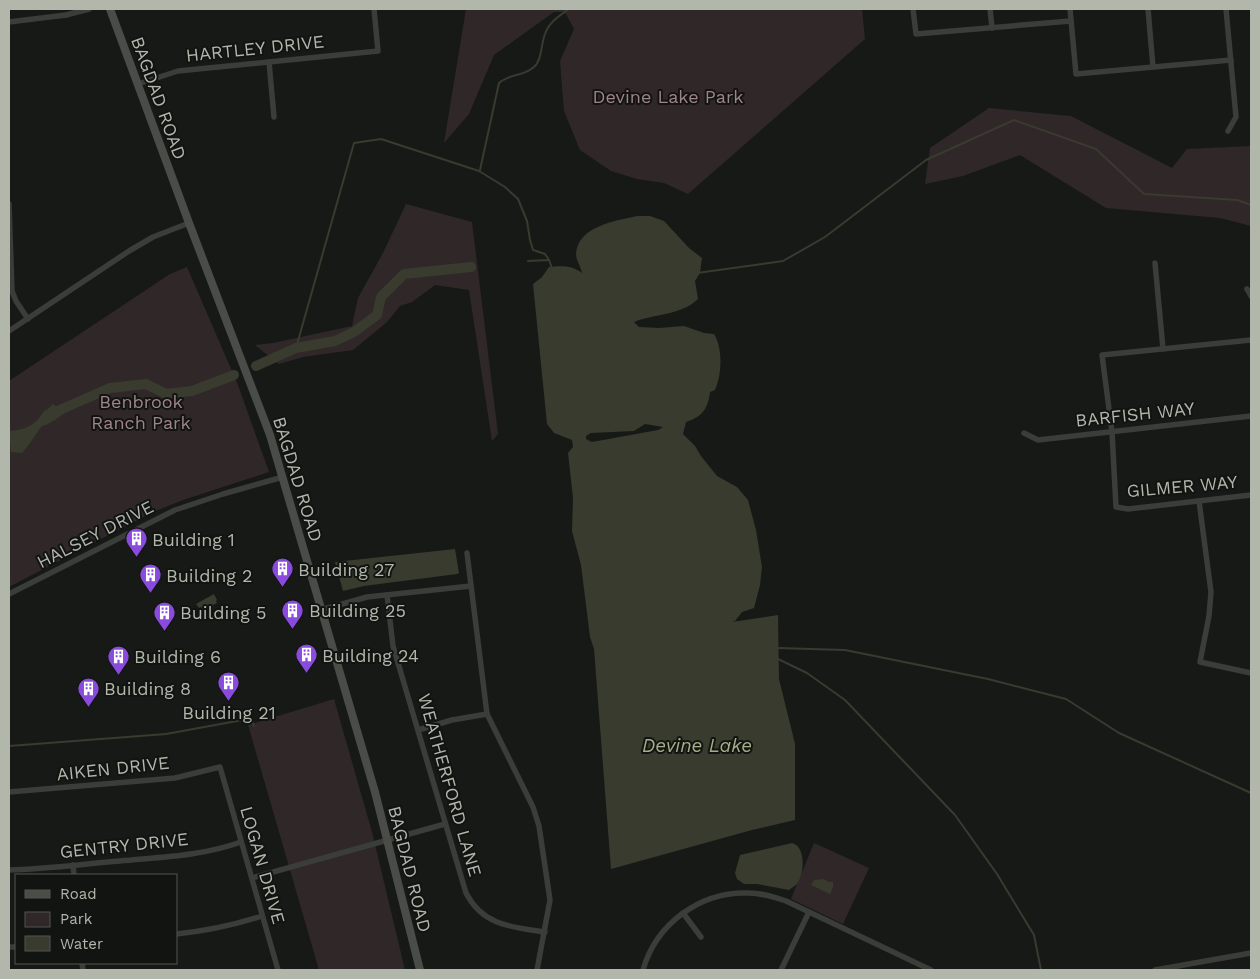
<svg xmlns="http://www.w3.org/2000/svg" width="1260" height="979" font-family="'Work Sans',sans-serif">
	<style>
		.green { fill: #302729 }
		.water { fill: #383b2e; fill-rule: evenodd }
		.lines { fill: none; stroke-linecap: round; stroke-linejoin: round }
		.stream { stroke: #383b2e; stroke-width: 2 }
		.river { stroke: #383b2e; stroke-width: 10 }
		.street { stroke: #3a3d38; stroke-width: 5.5 }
		.secondary { stroke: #4a4d47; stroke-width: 8 }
		.labels { text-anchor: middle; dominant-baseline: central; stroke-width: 4; stroke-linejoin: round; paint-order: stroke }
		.street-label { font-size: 18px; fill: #b1b7ab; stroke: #121412 }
		.park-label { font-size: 18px; fill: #a08489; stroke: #121412 }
		.poi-label { font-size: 18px; fill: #b1b7ab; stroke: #121412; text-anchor: start }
		.water-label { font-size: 19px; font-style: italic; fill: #a5ae86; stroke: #121412 }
	</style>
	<rect width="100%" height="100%" fill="#171917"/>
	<!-- green -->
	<g class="green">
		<path d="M466,9H862L865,39L688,194L664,183L637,179L611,171L580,150L564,111L560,61L574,29L565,12H554L494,55L469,114L444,143Z"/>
		<path d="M989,108L1071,116L1172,168L1187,149L1251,146V226L1220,218L1106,208L1020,155L963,176L925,184L930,148Z"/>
		<path d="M406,204L472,222L498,434L492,441L469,290L435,285L412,302L400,306L387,322L353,350L303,357L279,364L255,345L273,343L352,326L358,298L383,253Z"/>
		<path d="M187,267L238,385L269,472L183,500L153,512L9,587V381L170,274Z"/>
		<path d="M334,699L372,832L405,970H319L248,725Z"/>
		<path d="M814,843L869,868L843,924L791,899Z"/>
	</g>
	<!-- water -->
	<g class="water">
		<path d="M637,216H650L664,221L689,248L702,258L700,273L695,281L698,299C682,315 654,314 634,322L639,327L659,328L684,326L704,333L714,334C723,348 722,374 715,390L710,392C708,409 702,417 686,422L683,434L695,446L701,456L717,476L737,487L748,500L756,530L762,567L760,585L754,608L742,612L735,621L732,622L778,615L779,679L795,744V820L752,830L611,869L594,649L590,637L581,565L572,531L573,498L568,453L573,447L572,440L554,433L547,424L533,284L542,277L549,267C563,266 571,265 582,273C581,267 576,260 576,254C578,226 615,221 637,216ZM645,424L663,427L658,430L592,442L586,439V436L591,433L634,431Z"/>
		<path d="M53,404L55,406H60L62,410C58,417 50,425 42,426C35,434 30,445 22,453L11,452L9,431C25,430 36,425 44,411L47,410Z"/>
		<path d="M455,549L459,573L457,574L364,586L343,591L335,562Z"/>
		<path d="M214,594L217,600L216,601L217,603L203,610L201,607L199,608L196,604Z"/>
		<path d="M792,843C806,846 805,875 796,885C794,887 791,888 789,890L757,884H744L737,879L735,873L740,855Z"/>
		<path d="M823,879L829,882H833V887L830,894L811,885L814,880Z"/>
	</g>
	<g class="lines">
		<!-- stream -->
		<g class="stream">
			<path d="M480,170L499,83C510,73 523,77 534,67C542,60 541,44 545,34C549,22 559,16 569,9"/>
			<path d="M528,261L549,260L552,268"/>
			<path d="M697,273L783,261L825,237L926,160L1014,120L1096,149L1144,194L1237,200L1251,205"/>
			<path d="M296,348L354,143L381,139L479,171L505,187L518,199L527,221L530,240L533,250L545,254L549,260"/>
			<path d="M777,648L845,650L988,679L1066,699L1119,733L1251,793"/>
			<path d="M778,659L807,673L845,700L955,815L997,874L1034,935L1041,970"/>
			<path d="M9,746L166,734L248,719L252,721L254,726"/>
		</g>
		<!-- river -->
		<g class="river">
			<path d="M256,366L296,348L335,341L354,332L377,315L381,297L404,274L471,267"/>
			<path d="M52,416L62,409L110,388L146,384L166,394L192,391L234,375"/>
		</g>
		<!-- street -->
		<g class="street">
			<path d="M913,9L916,34L1071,21"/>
			<path d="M990,9L992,28"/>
			<path d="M1070,9L1076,74L1231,60"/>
			<path d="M1148,9L1153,67"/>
			<path d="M1226,9L1236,117L1228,131"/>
			<path d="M9,22L66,15L89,9"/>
			<path d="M269,62L274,117"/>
			<path d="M138,84L178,71L378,51L374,9"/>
			<path d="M9,204L12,291L16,301L28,319"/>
			<path d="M1155,263L1163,349"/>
			<path d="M1247,289L1251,296"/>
			<path d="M9,331L129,251L153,237L189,223"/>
			<path d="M1251,340L1102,355L1112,432L1116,507L1128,509L1251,495"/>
			<path d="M1024,433L1038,440L1251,416"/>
			<path d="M1199,501L1211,592L1209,616L1200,662L1251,673"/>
			<path d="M467,553L487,714L533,807L539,826L550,900L537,970"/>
			<path d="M9,594L175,510L223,494L283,477"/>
			<path d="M387,595L393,646L466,893C483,926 512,927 545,932"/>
			<path d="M321,610L367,597L471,586"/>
			<path d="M418,730L452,720L487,714"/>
			<path d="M9,792L175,778L220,767L278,970"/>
			<path d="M73,865L74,875"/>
			<path d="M9,870C46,869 83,864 120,861C161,857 202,856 241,842"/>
			<path d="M252,878L445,824"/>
			<path d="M683,913L701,937"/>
			<path d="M176,934C206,931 234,925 262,916"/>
			<path d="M9,947H16"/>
			<path d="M82,963L83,970"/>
			<path d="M643,970C656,924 700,891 749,893C762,893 774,897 786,901L931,970"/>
			<path d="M781,970L809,912"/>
			<path d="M1155,970L1251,953"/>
		</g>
		<!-- secondary -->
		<path class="secondary" d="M110,9L189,223L270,435L375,792L420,970"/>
	</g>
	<!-- icons -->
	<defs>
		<symbol id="building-pin" viewBox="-11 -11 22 30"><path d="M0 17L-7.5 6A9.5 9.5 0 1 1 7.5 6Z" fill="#894add" stroke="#121412"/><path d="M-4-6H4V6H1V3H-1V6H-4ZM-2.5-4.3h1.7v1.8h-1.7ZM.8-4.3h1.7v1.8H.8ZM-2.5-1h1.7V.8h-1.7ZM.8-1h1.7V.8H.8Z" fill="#fff"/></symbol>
	</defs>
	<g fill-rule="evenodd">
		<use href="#building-pin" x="124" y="526" width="25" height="34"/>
		<use href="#building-pin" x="270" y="556" width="25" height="34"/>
		<use href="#building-pin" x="138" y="562" width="25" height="34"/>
		<use href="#building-pin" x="280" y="598" width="25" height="34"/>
		<use href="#building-pin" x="152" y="600" width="25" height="34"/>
		<use href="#building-pin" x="294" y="642" width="25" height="34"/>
		<use href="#building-pin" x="106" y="644" width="25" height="34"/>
		<use href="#building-pin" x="216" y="670" width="25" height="34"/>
		<use href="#building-pin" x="76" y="676" width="25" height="34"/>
	</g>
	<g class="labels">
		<!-- street labels -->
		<g class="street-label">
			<text transform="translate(255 48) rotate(-6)">HARTLEY DRIVE</text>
			<text transform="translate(159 98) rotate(70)">BAGDAD ROAD</text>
			<text transform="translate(1135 414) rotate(-6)">BARFISH WAY</text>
			<text transform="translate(298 479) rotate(73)">BAGDAD ROAD</text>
			<text transform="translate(1182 486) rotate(-5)">GILMER WAY</text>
			<text transform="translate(95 534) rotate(-27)">HALSEY DRIVE</text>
			<text transform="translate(113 768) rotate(-6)">AIKEN DRIVE</text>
			<text transform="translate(450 785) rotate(74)">WEATHERFORD LANE</text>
			<text transform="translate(124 845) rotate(-6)">GENTRY DRIVE</text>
			<text transform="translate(263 865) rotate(74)">LOGAN DRIVE</text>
			<text transform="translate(410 869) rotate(76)">BAGDAD ROAD</text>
		</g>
		<!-- park labels -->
		<g class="park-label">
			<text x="668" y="96">Devine Lake Park</text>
			<text x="141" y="401">Benbrook<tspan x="141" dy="21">Ranch Park</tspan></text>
		</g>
		<!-- poi labels -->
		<g class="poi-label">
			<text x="152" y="539">Building 1</text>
			<text x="298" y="569">Building 27</text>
			<text x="166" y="575">Building 2</text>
			<text x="309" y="610">Building 25</text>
			<text x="180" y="612">Building 5</text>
			<text x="322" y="655">Building 24</text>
			<text x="134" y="656">Building 6</text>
			<text x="104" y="688">Building 8</text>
			<text x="229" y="712" text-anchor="middle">Building 21</text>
		</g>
		<!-- water labels -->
		<g class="water-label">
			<text x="697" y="745">Devine Lake</text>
		</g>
	</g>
	<!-- border -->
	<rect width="1260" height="979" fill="none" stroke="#b1b7ab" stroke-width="20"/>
	<!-- legend -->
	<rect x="15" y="874" width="162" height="90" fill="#121412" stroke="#52554f"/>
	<rect x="25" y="890" width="25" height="8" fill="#4a4d47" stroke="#52554f"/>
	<text x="60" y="899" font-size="15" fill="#b1b7ab">Road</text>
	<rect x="25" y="912" width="25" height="15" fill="#302729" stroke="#52554f"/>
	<text x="60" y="924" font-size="15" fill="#b1b7ab">Park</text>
	<rect x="25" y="936" width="25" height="15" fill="#383b2e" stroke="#52554f"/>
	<text x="60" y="949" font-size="15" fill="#b1b7ab">Water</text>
</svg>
